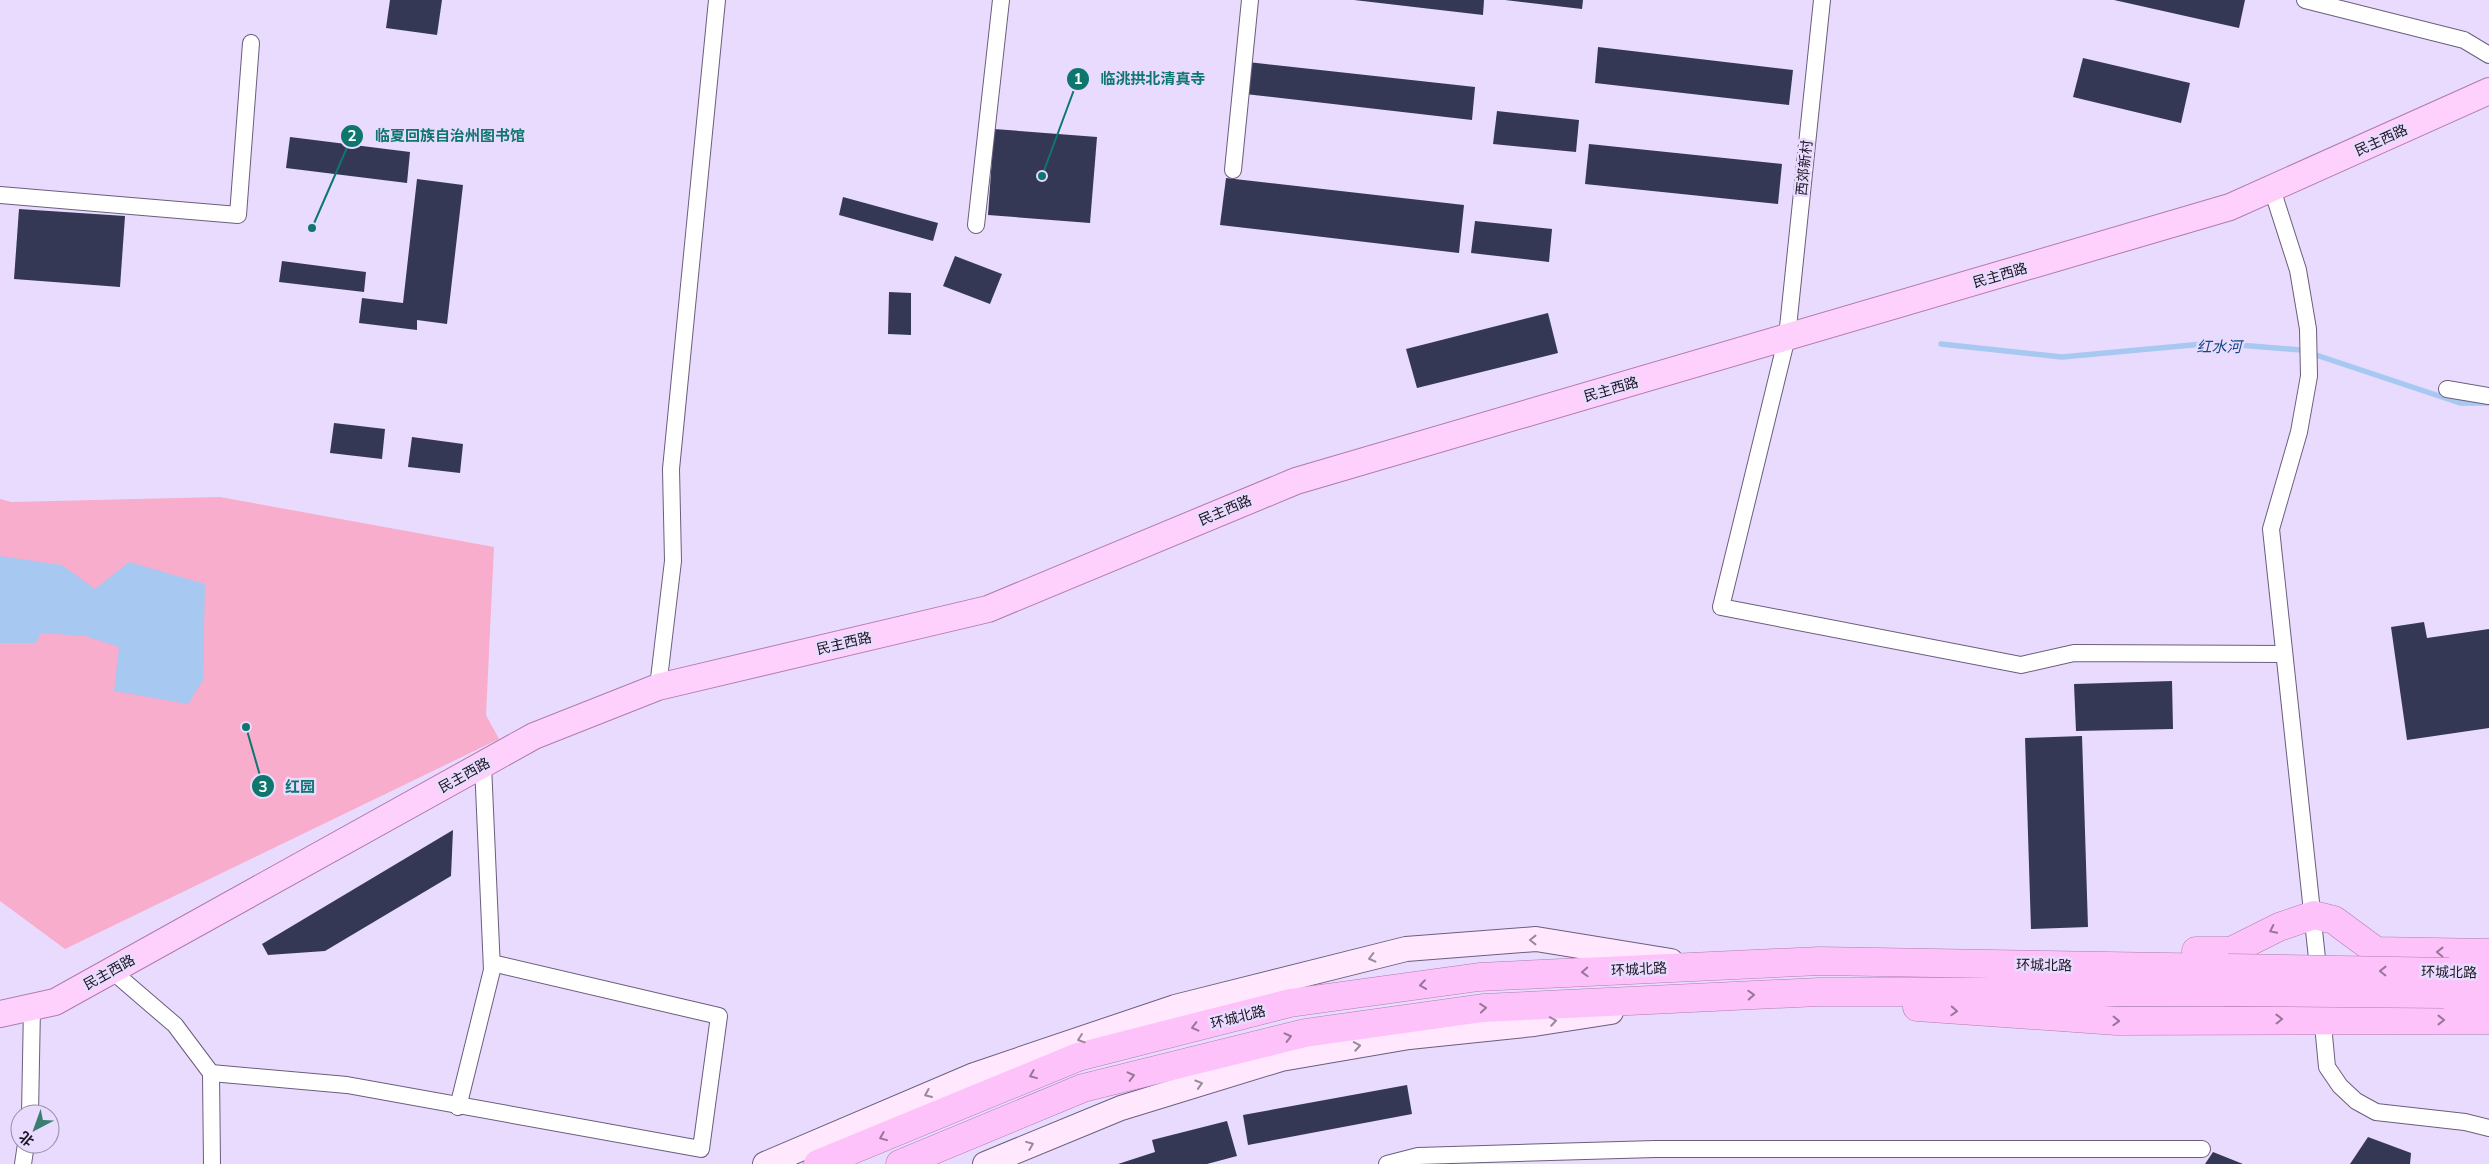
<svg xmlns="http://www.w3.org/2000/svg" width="2489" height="1164" font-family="Mulish,'Noto Sans SC',sans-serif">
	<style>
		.green { fill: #f7adcb }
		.water { fill: #a7c8f1 }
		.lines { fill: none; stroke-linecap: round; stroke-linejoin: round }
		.stream { stroke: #a7c8f1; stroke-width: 5.5 }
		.building { fill: #353854 }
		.minor-casing { stroke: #6b5e7c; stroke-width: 18 }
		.secondary-casing { stroke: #6b5e7c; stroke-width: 26 }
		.primary-casing { stroke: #af7bae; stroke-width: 28 }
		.trunk-casing { stroke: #af7bae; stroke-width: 29 }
		.minor { stroke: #fff; stroke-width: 16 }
		.secondary { stroke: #ffe8fe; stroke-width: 24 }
		.primary { stroke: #fed1fc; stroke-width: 26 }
		.trunk { stroke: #fec2fb; stroke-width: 28 }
		.trunk-bridge-casing { stroke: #af7bae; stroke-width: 29; stroke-linecap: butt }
		.trunk-bridge { stroke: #fec2fb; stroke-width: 28 }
		.oneway { stroke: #987599 }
		.oneway2 { stroke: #988a9b }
		.labels { text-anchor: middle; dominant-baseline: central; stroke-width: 5; stroke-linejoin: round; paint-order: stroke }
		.street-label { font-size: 14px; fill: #1b1622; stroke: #e9dbfe }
		.water-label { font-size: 15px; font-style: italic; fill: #124885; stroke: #e9dbfe }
		.leader { fill: none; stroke: #0f766e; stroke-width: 2 }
		.callout-dot { fill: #0f766e; stroke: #e9dbfe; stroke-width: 2 }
		.mark-label { font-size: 15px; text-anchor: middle; font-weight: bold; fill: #fff }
		.callout-label { font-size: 15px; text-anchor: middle; font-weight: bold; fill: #0f766e; stroke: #e9dbfe; stroke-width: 5; stroke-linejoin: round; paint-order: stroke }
	</style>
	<rect width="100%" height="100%" fill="#e9dbfe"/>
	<!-- green -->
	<path class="green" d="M220,497L494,547L486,715L499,739L65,949L0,901V499L11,502Z"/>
	<!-- water -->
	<path class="water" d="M0,556L62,565L95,589L129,562L205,584L203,680L188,704L114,691L119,647L85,636L41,633L36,643H0Z"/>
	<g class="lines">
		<!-- stream -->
		<path class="stream" d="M1941,344L2062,357L2214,343L2301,350L2460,403H2489"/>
	</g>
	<!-- building -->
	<g class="building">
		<path d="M390,0H442L437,35L386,28Z"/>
		<path d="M1354,0H1484L1483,15Z"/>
		<path d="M1505,0H1583L1582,9Z"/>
		<path d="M2114,0H2245L2239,28Z"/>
		<path d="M1598,47L1793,70L1789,105L1595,83Z"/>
		<path d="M2083,58L2190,83L2181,123L2073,97Z"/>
		<path d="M1248,62L1475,87L1472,120L1245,94Z"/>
		<path d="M1497,111L1579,120L1576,152L1493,144Z"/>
		<path d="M994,129L1097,137L1090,223L988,215Z"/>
		<path d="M290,137L410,152L407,183L286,168Z"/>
		<path d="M1589,144L1782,164L1778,204L1585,184Z"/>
		<path d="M1226,178L1464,205L1459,253L1220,225Z"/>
		<path d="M417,179L463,185L447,324L417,320V330L359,323L362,298L403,303Z"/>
		<path d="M843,197L938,223L933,241L839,215Z"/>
		<path d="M19,209L125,216L120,287L14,279Z"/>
		<path d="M1475,221L1552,229L1549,262L1471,253Z"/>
		<path d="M955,256L1002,274L990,304L943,286Z"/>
		<path d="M282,261L366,272L364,292L279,282Z"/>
		<path d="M889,292L911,293V335L888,334Z"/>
		<path d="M1548,313L1558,353L1417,388L1406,349Z"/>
		<path d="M334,423L385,429L382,459L330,453Z"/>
		<path d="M412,437L463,444L460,473L408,467Z"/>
		<path d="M2424,622L2427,638L2489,629V728L2407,740L2391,627Z"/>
		<path d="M2172,681L2173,729L2076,731L2074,684Z"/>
		<path d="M2082,736L2088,927L2031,929L2025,738Z"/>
		<path d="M453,830L451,876L325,951L268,955L262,944Z"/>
		<path d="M1407,1085L1412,1114L1248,1145L1243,1115Z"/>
		<path d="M1227,1121L1237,1156L1207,1164H1118L1155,1152L1152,1140Z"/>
		<path d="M2368,1137L2411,1153L2410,1164H2350Z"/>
		<path d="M2213,1152L2243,1164H2205Z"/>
	</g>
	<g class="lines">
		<defs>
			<g id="minor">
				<path d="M1822,0L1787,337L1721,607L2021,665L2074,653L2284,654"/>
				<path d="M2305,0L2464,40L2489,55"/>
				<path d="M1233,170L1250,0"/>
				<path d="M2272,189L2298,270L2308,329L2309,376L2299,432L2271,529L2319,977"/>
				<path d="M0,195L238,215L251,43"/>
				<path d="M976,225L1001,0"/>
				<path d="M2447,389L2489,396"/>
				<path d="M658,687L673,561L671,469L717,0"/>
				<path d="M111,970L175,1025L211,1073L212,1164"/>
				<path d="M2322,1014L2327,1067L2340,1086L2356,1101L2376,1112L2465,1122L2489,1128"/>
				<path d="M211,1073L347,1085L701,1149L719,1016L492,963"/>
				<path d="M458,1107L492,970L483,765"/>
				<path d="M30,1114L32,1007"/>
				<path d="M23,1164L26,1144"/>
				<path d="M1387,1164L1418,1156L1655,1149H2202"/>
			</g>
			<g id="secondary">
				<path d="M765,1164L974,1075L1175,1007L1406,949L1536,939L1671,961"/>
				<path d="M985,1164L1121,1108L1281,1059L1409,1037L1534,1024L1611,1012"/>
			</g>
			<path id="primary" d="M0,1014L55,1002L534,736L658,687L988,609L1296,481L2230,207L2489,91"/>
			<g id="trunk">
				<path d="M2196,951H2231L2279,927L2314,915L2334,920L2376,951L2489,953"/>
				<path d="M2449,972L2489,973"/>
				<path d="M2444,994H2489"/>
				<path d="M1917,1007L2117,1021L2489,1020"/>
				<path d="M818,1164L1078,1057L1290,1003L1479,977L1820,961L2228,968"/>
				<path d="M900,1164L1083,1088L1305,1033L1483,1008L1819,992H2225"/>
			</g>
		</defs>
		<!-- minor casing -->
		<use href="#minor" class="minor-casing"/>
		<!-- secondary casing -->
		<use href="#secondary" class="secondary-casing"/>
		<!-- primary casing -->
		<use href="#primary" class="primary-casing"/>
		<!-- trunk casing -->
		<use href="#trunk" class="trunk-casing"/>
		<!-- minor -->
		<use href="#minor" class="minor"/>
		<!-- secondary -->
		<use href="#secondary" class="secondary"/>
		<!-- primary -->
		<use href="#primary" class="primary"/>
		<!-- trunk -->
		<use href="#trunk" class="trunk"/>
		<defs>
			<g id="trunk-bridge">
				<path d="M2228,968L2449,972"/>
				<path d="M2225,992L2444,994"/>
			</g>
		</defs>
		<!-- trunk-bridge casing -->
		<use href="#trunk-bridge" class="trunk-bridge-casing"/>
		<!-- trunk-bridge -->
		<use href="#trunk-bridge" class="trunk-bridge"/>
	</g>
	<!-- one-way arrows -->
	<defs><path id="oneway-chevron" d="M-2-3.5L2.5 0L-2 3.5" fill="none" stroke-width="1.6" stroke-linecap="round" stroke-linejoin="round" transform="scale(1.25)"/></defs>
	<g class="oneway">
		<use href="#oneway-chevron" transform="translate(2273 930) rotate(154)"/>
		<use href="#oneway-chevron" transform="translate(2440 952) rotate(-179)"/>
		<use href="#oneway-chevron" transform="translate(2383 971) rotate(-179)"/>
		<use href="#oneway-chevron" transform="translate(1585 972) rotate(177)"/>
		<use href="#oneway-chevron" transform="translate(1423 985) rotate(172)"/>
		<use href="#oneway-chevron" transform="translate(1751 995) rotate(-3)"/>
		<use href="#oneway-chevron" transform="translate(1483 1008) rotate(-5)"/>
		<use href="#oneway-chevron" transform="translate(1954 1011) rotate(3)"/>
		<use href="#oneway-chevron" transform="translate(2279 1019) rotate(-1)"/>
		<use href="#oneway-chevron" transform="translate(2441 1020)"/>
		<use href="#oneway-chevron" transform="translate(2116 1021) rotate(2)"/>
		<use href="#oneway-chevron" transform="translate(1195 1027) rotate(166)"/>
		<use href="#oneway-chevron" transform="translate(1288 1037) rotate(-14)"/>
		<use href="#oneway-chevron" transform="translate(1033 1075) rotate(158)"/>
		<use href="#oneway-chevron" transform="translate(1131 1076) rotate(-14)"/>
		<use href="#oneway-chevron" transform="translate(883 1137) rotate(158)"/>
	</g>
	<g class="oneway2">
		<use href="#oneway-chevron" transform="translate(1533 940) rotate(-180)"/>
		<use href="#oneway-chevron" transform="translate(1372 958) rotate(166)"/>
		<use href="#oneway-chevron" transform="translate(1553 1021) rotate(-9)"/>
		<use href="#oneway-chevron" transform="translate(1081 1039) rotate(161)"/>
		<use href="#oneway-chevron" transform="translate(1357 1046) rotate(-10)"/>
		<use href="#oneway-chevron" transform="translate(1199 1084) rotate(-17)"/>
		<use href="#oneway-chevron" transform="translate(928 1094) rotate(157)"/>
		<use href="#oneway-chevron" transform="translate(1030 1145) rotate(-22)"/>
	</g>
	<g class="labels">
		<!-- street labels -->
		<g class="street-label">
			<text transform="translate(2381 140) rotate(-24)">民主西路</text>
			<text transform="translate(1804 168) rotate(-84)">西郊新村</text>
			<text transform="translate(2000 275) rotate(-16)">民主西路</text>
			<text transform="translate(1611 389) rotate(-16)">民主西路</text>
			<text transform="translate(1225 510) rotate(-23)">民主西路</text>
			<text transform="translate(844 643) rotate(-13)">民主西路</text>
			<text transform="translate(464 775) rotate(-29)">民主西路</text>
			<text transform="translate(2044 965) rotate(1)">环城北路</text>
			<text transform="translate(1639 969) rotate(-3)">环城北路</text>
			<text transform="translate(109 972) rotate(-29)">民主西路</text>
			<text transform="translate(2449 972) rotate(1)">环城北路</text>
			<text transform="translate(1238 1017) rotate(-14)">环城北路</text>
		</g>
		<!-- water labels -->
		<g class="water-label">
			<text x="2219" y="346">红水河</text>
		</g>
	</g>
	<!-- callouts -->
	<path class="leader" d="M1042 176L1078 79M312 228L352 136M246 727L263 786"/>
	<g class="callout-dot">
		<circle cx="1042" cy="176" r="5"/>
		<circle cx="312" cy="228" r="5"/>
		<circle cx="246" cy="727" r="5"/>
		<circle cx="1078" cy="79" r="12"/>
		<circle cx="352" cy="136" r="12"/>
		<circle cx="263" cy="786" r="12"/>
	</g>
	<g class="mark-label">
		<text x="1078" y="84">1</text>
		<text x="352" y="141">2</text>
		<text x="263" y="792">3</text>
	</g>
	<g class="callout-label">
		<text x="1153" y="84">临洮拱北清真寺</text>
		<text x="450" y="141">临夏回族自治州图书馆</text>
		<text x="300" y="792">红园</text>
	</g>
	<!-- north arrow -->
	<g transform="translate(35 1129) rotate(221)"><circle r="24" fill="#e9dbfe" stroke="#978ca6"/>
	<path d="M0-4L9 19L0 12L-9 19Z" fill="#3a7e72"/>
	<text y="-8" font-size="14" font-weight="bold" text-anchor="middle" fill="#1b1622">北</text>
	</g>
</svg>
